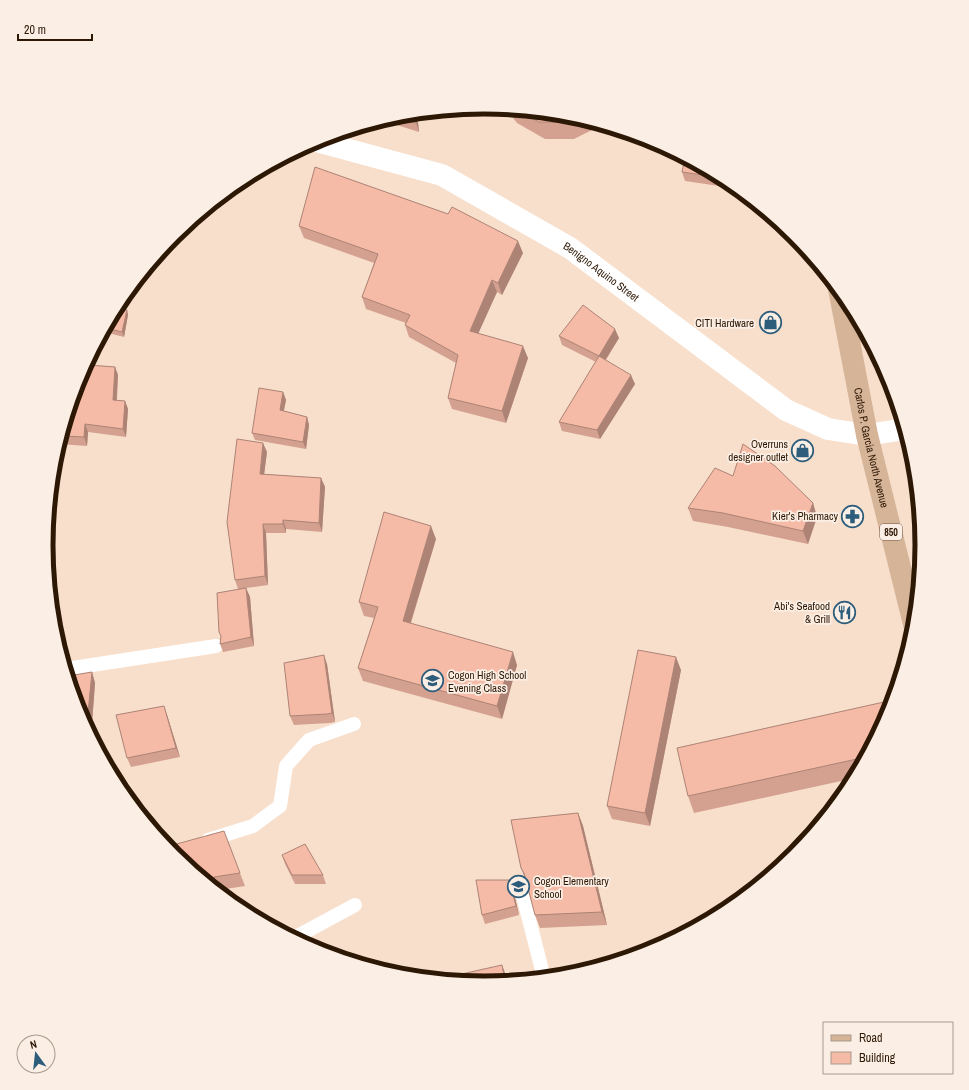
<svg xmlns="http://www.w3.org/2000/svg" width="969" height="1090" font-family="'Archivo Narrow',sans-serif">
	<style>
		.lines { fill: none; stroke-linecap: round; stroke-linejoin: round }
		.lane { stroke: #fff; stroke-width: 14 }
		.secondary { stroke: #fff; stroke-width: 22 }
		.primary { stroke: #d6b498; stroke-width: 22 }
		.wall { fill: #d4a190 }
		.shaded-wall { fill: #ac8375 }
		.building { fill: #f6bba7; stroke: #ac8375 }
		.labels { text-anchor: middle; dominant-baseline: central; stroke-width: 3.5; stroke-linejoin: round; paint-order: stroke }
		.shield { fill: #fbefe5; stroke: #6b5848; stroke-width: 1 }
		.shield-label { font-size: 10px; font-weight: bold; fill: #2d1805 }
		.street-label { font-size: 11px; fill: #2d1805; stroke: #fbefe5 }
		.poi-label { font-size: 11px; fill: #2d1805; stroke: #fbefe5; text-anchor: end }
		.rim { fill: none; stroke: #2d1805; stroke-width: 5 }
	</style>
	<rect width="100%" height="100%" fill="#f8dfcc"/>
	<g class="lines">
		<!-- lane -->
		<g class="lane">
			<path d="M66,669L216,646"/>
			<path d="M208,840L253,826L280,806L286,766L309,740L354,724"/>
			<path d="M521,888L544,978"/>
			<path d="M294,938L355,905"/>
		</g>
		<!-- secondary -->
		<path class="secondary" id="s1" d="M316,141L442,175L570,248L786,410L828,429L867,435L905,429"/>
		<!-- primary -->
		<path class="primary" id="s2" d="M839,289L867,435L915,628"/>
	</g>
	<!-- wall -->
	<g class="wall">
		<path d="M506,109L570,115L602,125L574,139H545L517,123Z"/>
		<path d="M417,113L419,132L384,121V120L399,115Z"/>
		<path d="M685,157L728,181L734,185L733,188L685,181L682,172Z"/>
		<path d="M299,226L523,253L502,295L497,292L478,333L528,358L506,423L452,409L448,398L456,363L409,337L405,325L406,323L366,309L362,297L374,263L304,238Z"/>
		<path d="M117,308L127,310L128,315L124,337L104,332Z"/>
		<path d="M559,336L619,338L606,360L635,384L600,439L562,431L559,422L596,362L562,345Z"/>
		<path d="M90,366L115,367L118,375L117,400L125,401L128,409L126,437L88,432L87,446L59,444L79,377Z"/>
		<path d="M283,392L286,400L284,411L307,417L309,425L306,449L255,440L252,433Z"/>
		<path d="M267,452L264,474L321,478L325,487L322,532L286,529V533H266L268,585L246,588L250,597L254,646L223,652L220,644L238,589L235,580Z"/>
		<path d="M733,476L813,503L817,517L808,544L728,527L693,521L688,508Z"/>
		<path d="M436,539L411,623L517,665L502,719L363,681L358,668L374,618L364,616L359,602Z"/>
		<path d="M327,664L335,722L330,723L294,725L290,716Z"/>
		<path d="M681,670L650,826L612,819L607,806Z"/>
		<path d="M92,672L95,683L92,723L85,724L79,713Z"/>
		<path d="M890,713L855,778L694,813L688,796Z"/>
		<path d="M167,715L180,757L131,767L127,758Z"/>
		<path d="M578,813L583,826L607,925L540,928L535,915L527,883L526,881L521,868Z"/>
		<path d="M174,855L240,873L245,886L219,890V892Z"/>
		<path d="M282,855L323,875L326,884H295L285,864Z"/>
		<path d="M513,889L519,915L485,924L482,915Z"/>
	</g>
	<!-- shaded-wall -->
	<g class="shaded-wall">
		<path d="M415,113H417L419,132L416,123Z"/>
		<path d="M518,241L523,253L502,295L498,283Z"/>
		<path d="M492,280L497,292L474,343L470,331Z"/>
		<path d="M127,310L128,315L124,337L122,332Z"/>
		<path d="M615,329L619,338L602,365L599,356Z"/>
		<path d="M523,346L528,358L506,423L502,411Z"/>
		<path d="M115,367L118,375L116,408L113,400Z"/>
		<path d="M631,375L635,384L600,439L597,430Z"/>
		<path d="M283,392L286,400L282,418L280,410Z"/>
		<path d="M125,401L128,409L126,437L123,429Z"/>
		<path d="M307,417L309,425L306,449L303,442Z"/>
		<path d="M85,424L88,432L87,446L84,437Z"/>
		<path d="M263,443L267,452L263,483L260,474Z"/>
		<path d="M321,478L325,487L322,532L319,523Z"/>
		<path d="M813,503L817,517L808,544L803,531Z"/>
		<path d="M283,520L286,529V533L283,524Z"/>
		<path d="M263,524L266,533L268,585L265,576Z"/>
		<path d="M431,526L436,539L407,634L403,621Z"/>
		<path d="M246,588L250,597L254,646L251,637Z"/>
		<path d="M513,652L517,665L502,719L497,706Z"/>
		<path d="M324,655L327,664L335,722L332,713Z"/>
		<path d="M676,657L681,670L650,826L645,813Z"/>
		<path d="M92,672L95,683L92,723L88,713Z"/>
		<path d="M164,706L167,715L180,757L176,748Z"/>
		<path d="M578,813L583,826L607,925L602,912Z"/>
		<path d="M214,877L219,890V892L216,889Z"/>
		<path d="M509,880L513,889L519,915L516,906Z"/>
		<path d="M502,965L507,978V981H505Z"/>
	</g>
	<!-- building -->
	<g class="building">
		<path d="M518,110L570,115L578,117L568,122H539Z"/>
		<path d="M415,113L416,123L394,117L399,115Z"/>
		<path d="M685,157L724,178L682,172Z"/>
		<path d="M315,167L448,214L452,207L518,241L498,283L492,280L470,331L523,346L502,411L448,398L458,355L405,325L410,315L362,297L378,254L299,226Z"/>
		<path d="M583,305L615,329L599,356L559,336Z"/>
		<path d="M117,308L127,310L122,332L106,328Z"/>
		<path d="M599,356L631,375L597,430L559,422Z"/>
		<path d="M88,361H89V365L115,367L113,400L125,401L123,429L85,424L84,437L62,436L79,377Z"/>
		<path d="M259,388L283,392L280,410L307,417L303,442L252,433Z"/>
		<path d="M237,439L263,443L260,474L321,478L319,523L283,520V524H263L265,576L235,580L227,522Z"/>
		<path d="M743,444L775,466L813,503L803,531L723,513L688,508L715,468L733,476Z"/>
		<path d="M384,512L431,526L403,621L513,652L497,706L358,668L378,607L359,602Z"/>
		<path d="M246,588L251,637L220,644L221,636L219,632L217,593Z"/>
		<path d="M638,650L676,657L645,813L607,806Z"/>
		<path d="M324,655L332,713L327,714L290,716L284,663Z"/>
		<path d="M92,672L88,713L80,714L68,676Z"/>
		<path d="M893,700L890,713L866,757L688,796L677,748Z"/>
		<path d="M164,706L176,748L127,758L116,715Z"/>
		<path d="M578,813L602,912L535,915L524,873L521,868L511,820Z"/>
		<path d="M224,831L240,873L214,877L216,889L174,855L169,848L173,845Z"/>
		<path d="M305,844L323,875H292L282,855Z"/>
		<path d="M476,880H509L516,906L482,915Z"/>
		<path d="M502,965L505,981L484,984L458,981L457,975Z"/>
	</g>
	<!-- icons -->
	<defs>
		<symbol id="shop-ring" viewBox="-11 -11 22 22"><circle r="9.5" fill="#fbefe5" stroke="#2d5d7b" stroke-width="1.5"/><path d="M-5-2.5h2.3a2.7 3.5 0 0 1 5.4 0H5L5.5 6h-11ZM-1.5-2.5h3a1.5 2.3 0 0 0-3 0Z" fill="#2d5d7b"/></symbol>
		<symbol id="pharmacy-ring" viewBox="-11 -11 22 22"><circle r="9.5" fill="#fbefe5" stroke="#2d5d7b" stroke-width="1.5"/><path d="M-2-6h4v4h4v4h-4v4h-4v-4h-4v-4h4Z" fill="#2d5d7b"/></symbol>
		<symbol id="restaurant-ring" viewBox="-11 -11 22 22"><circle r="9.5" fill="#fbefe5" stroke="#2d5d7b" stroke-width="1.5"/><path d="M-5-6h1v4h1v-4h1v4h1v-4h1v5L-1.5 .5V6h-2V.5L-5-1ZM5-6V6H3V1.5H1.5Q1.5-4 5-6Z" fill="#2d5d7b"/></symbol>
		<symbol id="school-ring" viewBox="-11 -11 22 22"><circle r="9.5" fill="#fbefe5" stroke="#2d5d7b" stroke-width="1.5"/><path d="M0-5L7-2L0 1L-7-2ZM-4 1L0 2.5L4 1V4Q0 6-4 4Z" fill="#2d5d7b"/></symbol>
	</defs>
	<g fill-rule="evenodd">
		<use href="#shop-ring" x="758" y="310" width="25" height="25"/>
		<use href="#shop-ring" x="790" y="438" width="25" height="25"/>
		<use href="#pharmacy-ring" x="840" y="504" width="25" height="25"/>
		<use href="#restaurant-ring" x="832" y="600" width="25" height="25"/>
		<use href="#school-ring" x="420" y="668" width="25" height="25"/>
		<use href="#school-ring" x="506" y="874" width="25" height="25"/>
	</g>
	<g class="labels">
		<!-- shield labels -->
		<rect class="shield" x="880" y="524" width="22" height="16" rx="3"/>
		<g class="shield-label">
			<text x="891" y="532">850</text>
		</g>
		<!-- street labels -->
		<g class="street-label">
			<text stroke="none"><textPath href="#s1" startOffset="317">Benigno Aquino Street</textPath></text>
			<text stroke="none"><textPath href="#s2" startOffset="162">Carlos P. Garcia North Avenue</textPath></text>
		</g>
		<!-- poi labels -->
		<g class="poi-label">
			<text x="754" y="323">CITI Hardware</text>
			<text x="788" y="444">Overruns<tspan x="788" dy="13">designer outlet</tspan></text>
			<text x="838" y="516">Kier's Pharmacy</text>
			<text x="830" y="606">Abi's Seafood<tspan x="830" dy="13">&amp; Grill</tspan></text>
			<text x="448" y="675" text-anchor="start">Cogon High School<tspan x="448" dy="13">Evening Class</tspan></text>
			<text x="534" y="881" text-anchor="start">Cogon Elementary<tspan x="534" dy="13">School</tspan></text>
		</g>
	</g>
	<!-- crop -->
	<path d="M0 0H969V1090H0ZM53 545a431 431 0 1 1 862 0a431 431 0 1 1-862 0Z" fill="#fbefe5" fill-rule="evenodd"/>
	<path class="rim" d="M53 545a431 431 0 1 1 862 0a431 431 0 1 1-862 0Z"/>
	<!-- legend -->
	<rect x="823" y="1022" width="130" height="52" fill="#fbefe5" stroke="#a9998b"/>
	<rect x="831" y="1035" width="20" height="6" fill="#d6b498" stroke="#a9998b"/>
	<text x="859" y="1042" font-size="12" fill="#2d1805">Road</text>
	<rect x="831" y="1052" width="20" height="12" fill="#f6bba7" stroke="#a9998b"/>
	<text x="859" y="1062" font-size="12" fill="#2d1805">Building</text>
	<!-- north arrow -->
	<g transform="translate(36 1054) rotate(345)"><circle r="19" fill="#fbefe5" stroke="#a9998b"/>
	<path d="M0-3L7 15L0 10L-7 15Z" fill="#2d5d7b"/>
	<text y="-6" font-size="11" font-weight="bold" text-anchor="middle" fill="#2d1805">N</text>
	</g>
	<!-- scale -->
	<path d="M18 34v6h74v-6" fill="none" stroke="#2d1805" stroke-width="2"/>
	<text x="24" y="34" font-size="12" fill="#2d1805" stroke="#fbefe5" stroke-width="3" paint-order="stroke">20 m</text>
</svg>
